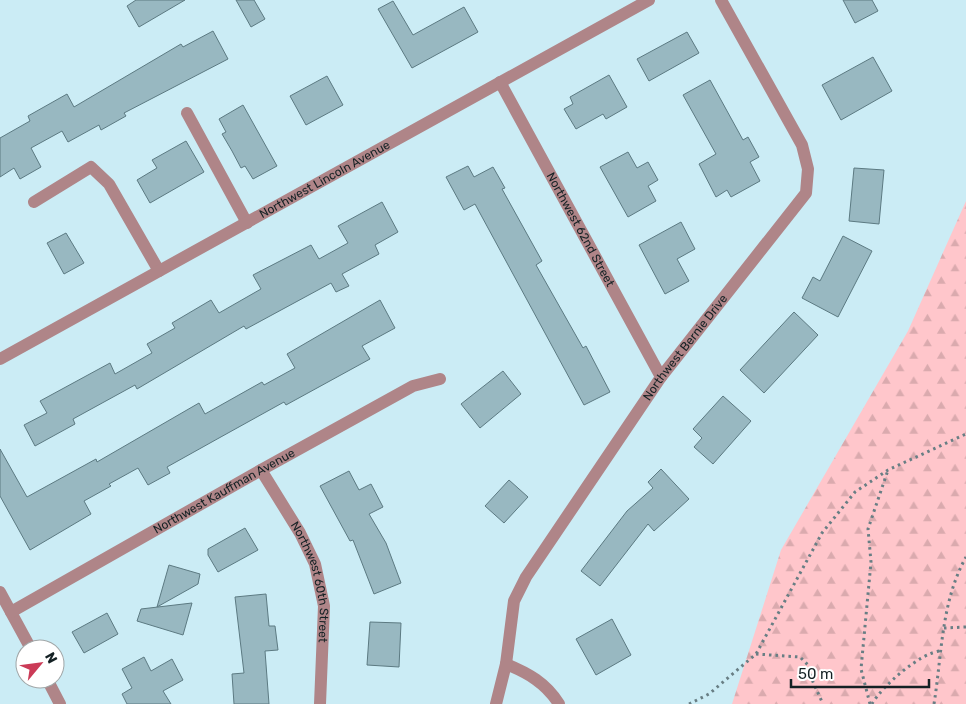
<svg xmlns="http://www.w3.org/2000/svg" width="966" height="704" font-family="Rubik,sans-serif">
	<style>
		.forest { fill: url(#forest-firs) }
		.building { fill: #98b8c1; stroke: #5c7a82 }
		.lines { fill: none; stroke-linecap: round; stroke-linejoin: round }
		.path { stroke: #687e84; stroke-width: 3; stroke-dasharray: 2.5 4; stroke-linecap: butt }
		.minor { stroke: #af8588; stroke-width: 12 }
		.labels { text-anchor: middle; dominant-baseline: central; stroke-width: 4.5; stroke-linejoin: round; paint-order: stroke }
		.street-label { font-size: 12px; fill: #142124; stroke: #fff }
	</style>
	<defs>
		<pattern id="forest-firs" width="22" height="20" patternUnits="userSpaceOnUse" patternTransform="scale(1.25)"><rect width="22" height="20" fill="#ffc6cb"/><path d="M5 1l3.5 6h-7zM16 11l3.5 6h-7z" fill="#daaaae"/></pattern>
	</defs>
	<rect width="100%" height="100%" fill="#cbecf5"/>
	<!-- forest -->
	<path class="forest" d="M966,201V704H732L781,550L908,331Z"/>
	<!-- building -->
	<g class="building">
		<path d="M136,0H185L139,27L127,6Z"/>
		<path d="M236,0H254L265,19L251,27Z"/>
		<path d="M843,0H872L878,11L855,23Z"/>
		<path d="M393,1L413,35L464,7L478,32L412,68L378,9Z"/>
		<path d="M213,31L228,59L124,113L126,116L101,130L99,125L68,142L62,131L31,148L41,167L20,179L14,168L0,177V138L30,121L28,116L67,94L74,107L181,44L183,47Z"/>
		<path d="M687,32L699,53L649,81L637,59Z"/>
		<path d="M873,57L892,91L841,120L822,85Z"/>
		<path d="M609,75L627,107L606,119L603,114L576,129L564,109L573,104L570,97Z"/>
		<path d="M327,76L343,105L306,125L290,96Z"/>
		<path d="M710,80L743,140L748,137L759,157L750,162L760,181L731,197L727,190L716,197L699,164L716,154L683,95Z"/>
		<path d="M243,105L277,166L253,179L245,166L241,168L232,151L222,134L226,132L219,119Z"/>
		<path d="M186,141L204,172L150,203L137,180L157,168L152,160Z"/>
		<path d="M628,152L637,168L648,162L658,180L648,186L656,201L628,217L600,167Z"/>
		<path d="M468,166L474,177L493,167L505,188L502,189L542,261L536,265L583,348L586,346L610,392L584,405L475,204L464,210L446,177Z"/>
		<path d="M854,168L884,170L879,224L849,221Z"/>
		<path d="M382,202L398,232L375,245L379,254L342,274L349,286L336,292L331,283L246,329L244,326L137,389L135,385L73,419L75,424L35,446L24,425L47,413L40,401L110,363L115,374L152,353L147,344L175,328L172,323L211,300L219,313L261,289L253,275L311,245L319,259L348,243L338,226Z"/>
		<path d="M681,222L695,249L677,259L689,281L665,294L639,245Z"/>
		<path d="M66,233L84,263L64,274L47,243Z"/>
		<path d="M843,236L872,251L838,317L802,298L813,277L820,281Z"/>
		<path d="M380,300L395,328L362,346L370,359L286,405L284,402L219,438L167,467L170,473L148,485L138,468L109,484L111,486L84,501L91,514L30,550L0,496V449L27,497L96,459L97,462L199,403L205,414L262,382L264,385L295,368L287,354Z"/>
		<path d="M794,312L818,335L764,393L740,370Z"/>
		<path d="M503,371L521,394L480,428L461,404Z"/>
		<path d="M723,396L751,421L713,464L694,447L702,438L693,429Z"/>
		<path d="M661,469L689,499L654,531L648,524L600,586L581,571L627,511L653,488L648,482Z"/>
		<path d="M349,471L359,490L371,484L383,507L369,514L386,543L401,583L374,594L353,540L350,541L320,486Z"/>
		<path d="M509,480L528,497L504,523L485,506Z"/>
		<path d="M245,528L258,550L218,572L208,555V549Z"/>
		<path d="M169,565L200,574L198,584L157,607Z"/>
		<path d="M266,594L269,626H275L278,650L265,651L269,704H234L232,674L244,673L235,597Z"/>
		<path d="M192,603L183,635L137,621L141,609Z"/>
		<path d="M107,613L118,634L84,653L72,632Z"/>
		<path d="M612,619L631,655L596,675L576,639Z"/>
		<path d="M370,622L401,623L399,667L367,665Z"/>
		<path d="M144,657L151,671L172,659L183,680L163,691L171,704H127L122,694L132,688L122,669Z"/>
	</g>
	<g class="lines">
		<!-- path -->
		<g class="path">
			<path d="M944,628L966,627"/>
			<path d="M756,654L800,657L809,666L813,682L823,704"/>
			<path d="M689,704L709,694L756,654L822,533L855,492L888,470L966,434"/>
			<path d="M870,704L861,669L871,562L868,529L888,470"/>
			<path d="M872,704C882,686 920,653 940,651"/>
			<path d="M934,704C942,654 941,602 966,557"/>
		</g>
		<!-- minor -->
		<g class="minor">
			<path id="s1" d="M500,82L661,377"/>
			<path d="M187,113L247,223"/>
			<path d="M34,202L91,167L109,184L159,271"/>
			<path id="s2" d="M0,359L649,0"/>
			<path id="s3" d="M261,470L300,533L315,564L324,606L320,704"/>
			<path d="M0,592L31,649"/>
			<path id="s4" d="M11,612L261,470L413,386L440,379"/>
			<path d="M506,664C528,673 546,683 559,704"/>
			<path d="M47,679L60,704"/>
			<path id="s5" d="M496,704L506,664L514,601L526,577L661,377L806,193L808,169L802,145L721,0"/>
		</g>
	</g>
	<g class="labels">
		<!-- street labels -->
		<g class="street-label">
			<text stroke="none"><textPath href="#s2" startOffset="371">Northwest Lincoln Avenue</textPath></text>
			<text stroke="none"><textPath href="#s1" startOffset="168">Northwest 62nd Street</textPath></text>
			<text stroke="none"><textPath href="#s5" startOffset="411">Northwest Bernie Drive</textPath></text>
			<text stroke="none"><textPath href="#s4" startOffset="245">Northwest Kauffman Avenue</textPath></text>
			<text stroke="none"><textPath href="#s3" startOffset="125">Northwest 60th Street</textPath></text>
		</g>
	</g>
	<!-- north arrow -->
	<g transform="translate(40 664) rotate(61)"><circle r="24" fill="#ffffff" stroke="#a1a6a7"/>
	<path d="M0-4L9 19L0 12L-9 19Z" fill="#cb3b57"/>
	<text y="-8" font-size="14" font-weight="bold" text-anchor="middle" fill="#142124">N</text>
	</g>
	<!-- scale -->
	<path d="M791 679v8h138v-8" fill="none" stroke="#142124" stroke-width="2.5"/>
	<text x="798" y="679" font-size="15" fill="#142124" stroke="#ffffff" stroke-width="4" paint-order="stroke">50 m</text>
</svg>
